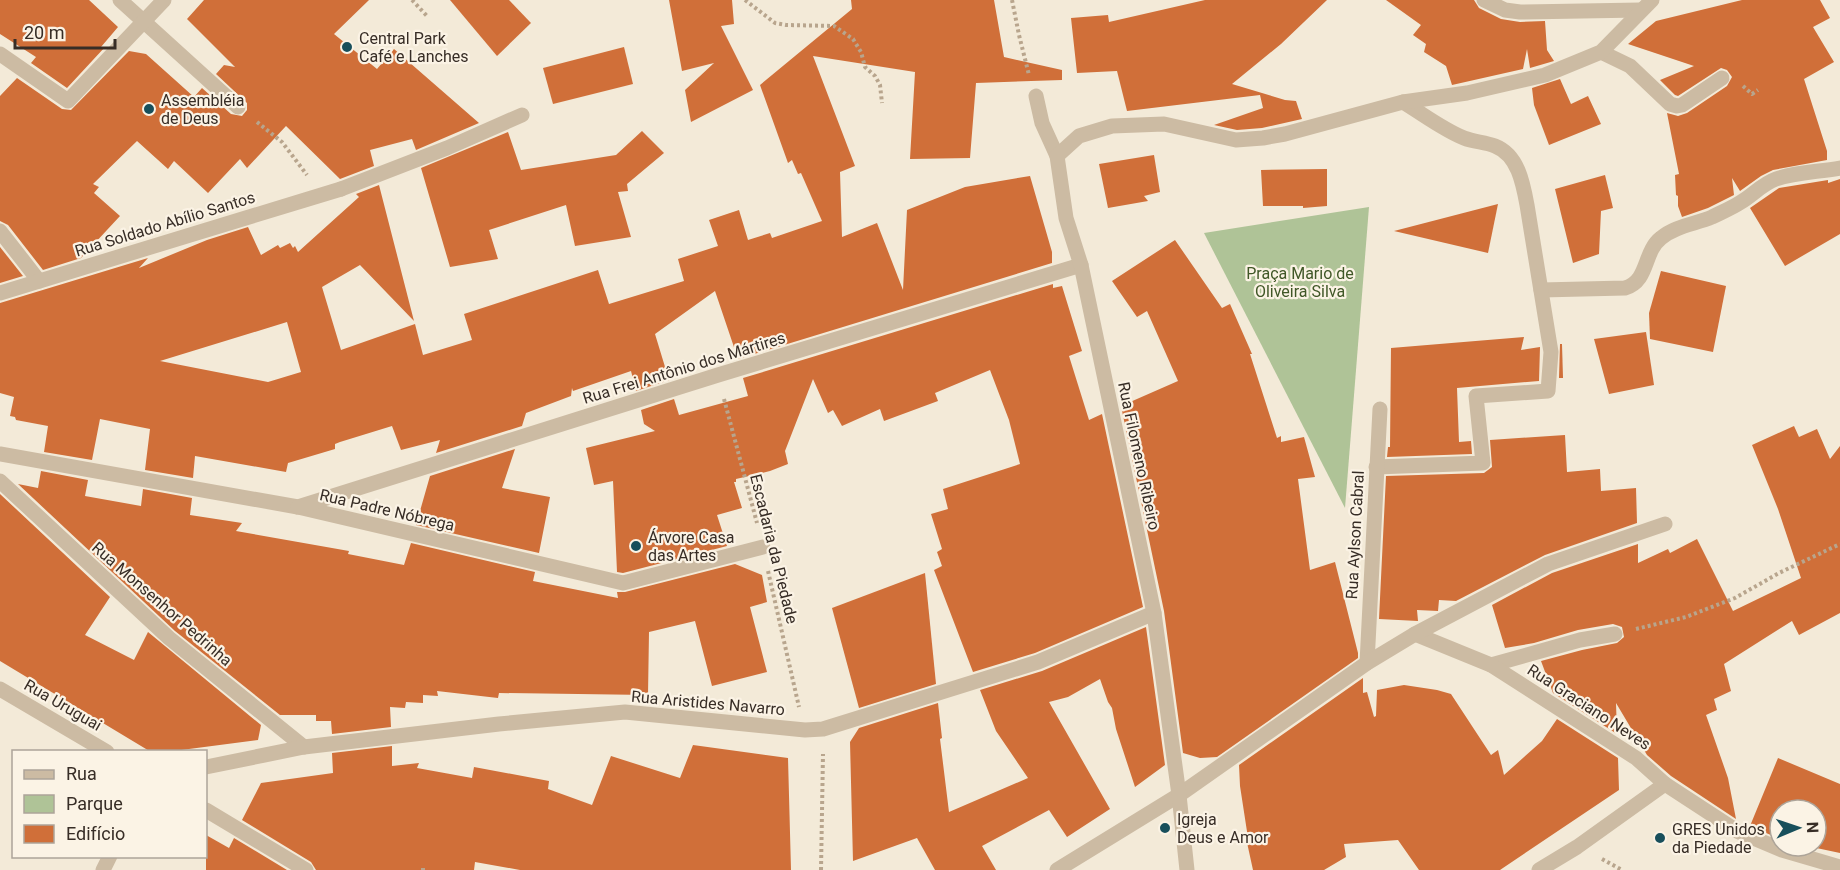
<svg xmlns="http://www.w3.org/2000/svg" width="1840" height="870" font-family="Roboto,sans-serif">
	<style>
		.green { fill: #afc397 }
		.building { fill: #d06f39; fill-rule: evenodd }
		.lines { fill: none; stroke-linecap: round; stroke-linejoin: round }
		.path { stroke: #b8a58d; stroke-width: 4; stroke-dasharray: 3 3; stroke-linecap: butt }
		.lane { stroke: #ccbba3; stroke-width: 15 }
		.street { stroke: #ccbba3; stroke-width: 15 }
		.poi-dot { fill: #184f5b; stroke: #fbf3e5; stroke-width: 2 }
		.labels { text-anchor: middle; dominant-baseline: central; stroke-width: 4.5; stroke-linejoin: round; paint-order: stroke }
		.poi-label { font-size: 16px; fill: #372d26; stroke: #fbf3e5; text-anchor: start }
		.street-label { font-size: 16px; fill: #372d26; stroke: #fbf3e5 }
		.park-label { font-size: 16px; fill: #405727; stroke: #fbf3e5 }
	</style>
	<rect width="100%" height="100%" fill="#f3ead8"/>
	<!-- green -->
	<path class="green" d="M1369,207L1345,508L1204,233Z"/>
	<!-- building -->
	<g class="building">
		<path d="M0,0H89L118,27L101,47H105L67,88L31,63L36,57L0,34Z"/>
		<path d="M204,0H369L334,34L377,69L394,49L479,123L416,150L412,139L370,150L374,166L340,179L286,126L247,168L240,159L208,193L174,161L168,169L137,141L93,184L99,187L94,193L120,216L81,258L43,270L8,225L0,221V96L17,78L62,109L71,110L129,51L146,54L194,97L202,88L231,114L242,116L247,110V103L216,74L224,65L235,67L187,19Z"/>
		<path d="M450,0H509L531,23L497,56Z"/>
		<path d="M669,0H732L734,24L721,26L753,90L691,122L685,90L714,63L682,71Z"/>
		<path d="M851,0H994L1004,57L1062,70V80L976,83L970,158L910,159L915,72L813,56L855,166L840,172L842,237L877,223L903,290L907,210L965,187L1030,176L1052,252V263L738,359L715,291L655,334L669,380L636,391L631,371L573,391L572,388L571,396L526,413L522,426L436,453L440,440L401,450L392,426L340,442L335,444V449L288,463L286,472L195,456L193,478L145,470L150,429L100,419L92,460L44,452L48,426L16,420L15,417L10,416L14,397L0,393V303L148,258L139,268L207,240L248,227L261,255L278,245L280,248L290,243L293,248L295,246L298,252L359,197L356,194L379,185L414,321L360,265L322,287L341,350L415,324L423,355L472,340L464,314L598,270L609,304L684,281L678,259L718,246L709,220L739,210L748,240L770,233L772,238L822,221L801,173L798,174L792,160L788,163L760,85L852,9ZM287,322L301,372L268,382L160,361Z"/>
		<path d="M1205,0H1327L1281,44L1232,84L1285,100L1296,101L1302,119L1262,128L1237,130L1214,125L1263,108L1260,95L1127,111L1117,71L1077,73L1071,18L1108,15L1109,22Z"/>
		<path d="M1386,0H1474L1479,8L1501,19L1520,22L1545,21L1547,50L1554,61L1530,68L1527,49L1523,69L1452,85L1446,66L1424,52L1426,44L1413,35L1421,25Z"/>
		<path d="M1742,0H1820L1830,18L1813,27L1834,62L1804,79L1827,151V160L1773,170L1761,176L1740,191L1732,178L1734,195L1708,208L1682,217L1678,206V196L1676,195L1675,175L1679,174L1667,113L1678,116L1687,113L1727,86L1732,77L1727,70L1721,68L1678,96L1675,95L1660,80L1694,66L1628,44L1656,21Z"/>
		<path d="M624,47L633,84L553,104L543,68Z"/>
		<path d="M1560,79L1571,104L1588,96L1601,124L1549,145L1534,105L1532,88Z"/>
		<path d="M642,131L664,153L627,184L628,191L618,192L631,237L575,246L566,205L489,230L498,259L450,267L421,168L508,132L521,170L616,155Z"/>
		<path d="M1154,155L1160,192L1144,196L1148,201L1108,208L1099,164Z"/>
		<path d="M1327,169V206L1303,208V206H1263L1261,170Z"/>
		<path d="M1605,175L1613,208L1601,211L1599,254L1573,263L1555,189Z"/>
		<path d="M1840,179V234L1785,266L1750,208L1779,188L1828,180V183Z"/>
		<path d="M1498,204L1488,253L1394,231Z"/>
		<path d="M1175,240L1222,308L1230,304L1252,354H1250L1277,438L1281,436V442L1304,437L1315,477L1298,479L1310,570L1335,562L1358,653V658L1217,757L1200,758L1183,753L1164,611L1121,406L1178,381L1147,311L1137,317L1112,281Z"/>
		<path d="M0,247L23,276L0,283Z"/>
		<path d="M1661,271L1726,286L1713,352L1650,339L1649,313Z"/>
		<path d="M1053,284V288L1062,286L1082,351L1069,356L1089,420L1102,414L1143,607L1035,653L973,672L934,570L942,566L937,552L942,549L931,514L948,509L943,489L1020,464L1009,420L990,370L935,393L938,401L884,421L880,409L842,426L833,410L828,413L813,379L785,451L788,464L770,471L736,479V482H734L742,508L717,515L727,546L623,573L617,572L613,481L594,485L586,448L655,431L644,424L641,410L674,399L679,415L748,396L743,378Z"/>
		<path d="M1646,332L1654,385L1609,394L1594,339Z"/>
		<path d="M1524,337L1521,350L1540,347L1539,381L1457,388L1459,442L1471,441L1472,454L1387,457L1388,447H1390L1391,348Z"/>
		<path d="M1560,344H1562L1563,378H1559Z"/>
		<path d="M1794,426L1799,437L1817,429L1830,459L1840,446V613L1799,635L1792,621L1724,664L1731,691L1714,699L1717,710L1706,715L1728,778L1736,819L1671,776L1647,755L1616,703L1617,734L1553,693L1541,661L1582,650L1617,643L1624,637L1622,627L1613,624L1578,630L1534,643L1505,648L1492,605L1552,573L1638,544V563L1668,549L1670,553L1697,539L1733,611L1801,578L1778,509L1752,445Z"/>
		<path d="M1565,435L1567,472L1600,469L1601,491L1636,488L1637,523L1545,555L1456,601L1439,600L1438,611L1417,610L1418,621L1379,619L1386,476L1484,473L1492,467L1490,440Z"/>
		<path d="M515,449L502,488L550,497L539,553L416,525L430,476Z"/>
		<path d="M41,471L88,480L85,496L141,506L143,489L192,498L190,515L242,523L236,531L349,551L348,554L404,565L411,543L535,572L533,581L618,598L617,592H625L735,564L762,575L767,602L750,607L767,672L712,686L695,621L649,632L648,695L499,693L498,698L437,691L438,696L423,695V703L406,702L405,708L390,707L391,727L332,734L331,721H316V715H280L175,631L18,484L38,488Z"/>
		<path d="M0,494L110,597L85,635L134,660L148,632L261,725L258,740L166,752H151L0,661Z"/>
		<path d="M925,573L936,684L859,708L832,608Z"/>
		<path d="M1146,627L1165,765L1135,787L1116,729L1112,708L1108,702L1100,679L1068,697L1049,702L1110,809L1067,837L1049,810L982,846L996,870H935L917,838L853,861L850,742L859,728L938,703L942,738L940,739L949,812L1028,778L996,731L980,690L1042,671Z"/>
		<path d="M1363,678V693L1367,692L1374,717L1376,716L1377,690L1404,685L1437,690L1451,694L1491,755L1498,750L1504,775L1542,741L1557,719L1618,758L1619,790L1500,870H1419L1398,840L1344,844L1346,857L1324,870H1253L1246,838H1248L1240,786L1239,765Z"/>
		<path d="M693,745L788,758L791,870H520L475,862L474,870H316L311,862L242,820L261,783L333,773L332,753L392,746V766L419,763L417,768L472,778L474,767L549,781L548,789L592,805L611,756L680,778Z"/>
		<path d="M1778,758L1840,784V853L1807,846H1816V810H1780V839L1750,826Z"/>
		<path d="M206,835L229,848L234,838L287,870H206Z"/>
	</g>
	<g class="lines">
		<!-- path -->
		<g class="path">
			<path d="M412,0L427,16"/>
			<path d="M745,0L775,23L786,25L834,26L853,39L861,52L865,67L875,76L880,85L882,103"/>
			<path d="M1012,0L1019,35L1029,75"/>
			<path d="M1743,86L1752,94L1758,90"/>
			<path d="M257,122L282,142L307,175"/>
			<path d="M724,399L757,523"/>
			<path d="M768,571L799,707"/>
			<path d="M1636,629L1686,617L1735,598L1779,573L1840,544"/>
			<path d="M1602,859L1622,870"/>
			<path d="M423,870V868"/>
			<path d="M821,870L823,754"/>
		</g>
		<!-- lane -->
		<g class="lane">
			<path d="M1484,0L1505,10L1520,12L1640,10"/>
			<path d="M1601,52L1630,66L1670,104L1677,106L1682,105L1722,78"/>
			<path d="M341,189L447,148L522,115"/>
			<path d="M0,231L39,281"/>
			<path d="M1541,290L1625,288C1649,281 1643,252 1661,238C1675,226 1696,224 1712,217C1722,212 1732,208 1741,202C1753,195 1762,184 1776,179C1796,172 1819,172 1840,168"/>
			<path d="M1376,467L1483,463L1476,396L1548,391L1551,352L1527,205C1523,183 1518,155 1495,146C1485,142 1474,142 1464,138C1442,129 1423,114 1403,102"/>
			<path d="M1491,665L1580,640L1615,634"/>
		</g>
		<!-- street -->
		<g class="street">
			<path d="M120,0L238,107"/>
			<path d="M0,54L68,101L164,0"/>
			<path d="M1036,96L1042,123L1057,156"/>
			<path d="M0,293L341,189"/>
			<path d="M0,454L298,507L623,583L763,547"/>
			<path d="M0,481L169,638L304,747"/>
			<path d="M298,507L718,375L1081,265"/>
			<path d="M1415,634L1491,665L1636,758L1665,784L1737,831L1782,850L1840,867"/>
			<path d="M1367,663L1380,409"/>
			<path d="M0,689L107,752"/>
			<path d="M206,767L304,747L499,724L625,712L805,730L823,729L1038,662L1154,613"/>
			<path d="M206,810L306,870"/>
			<path d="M103,870L110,856"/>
			<path d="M1057,870L1179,795L1367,663L1415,634L1548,564L1665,524"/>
			<path d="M1187,870L1179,795L1154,613L1081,265L1066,218L1057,156L1079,136L1112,126L1164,124L1236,140L1263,138L1285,134L1403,102L1467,93L1545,75L1601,52L1652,0"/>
			<path d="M1539,870L1577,847L1665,784"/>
		</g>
	</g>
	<!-- markers -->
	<g class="poi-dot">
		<circle cx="347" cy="47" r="6"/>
		<circle cx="149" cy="109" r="6"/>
		<circle cx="636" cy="546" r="6"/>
		<circle cx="1165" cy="828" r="6"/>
		<circle cx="1660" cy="838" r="6"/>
	</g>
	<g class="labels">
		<!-- poi labels -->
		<g class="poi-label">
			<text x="359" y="38">Central Park<tspan x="359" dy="18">Café e Lanches</tspan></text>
			<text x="161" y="100">Assembléia<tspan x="161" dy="18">de Deus</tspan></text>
			<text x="648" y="537">Árvore Casa<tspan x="648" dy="18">das Artes</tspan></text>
			<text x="1177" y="819">Igreja<tspan x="1177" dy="18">Deus e Amor</tspan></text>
			<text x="1672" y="829">GRES Unidos<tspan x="1672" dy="18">da Piedade</tspan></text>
		</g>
		<!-- street labels -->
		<g class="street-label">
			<text transform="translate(165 224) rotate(-17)">Rua Soldado Abílio Santos</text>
			<text transform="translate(684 368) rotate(-17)">Rua Frei Antônio dos Mártires</text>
			<text transform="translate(1139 456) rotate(78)">Rua Filomeno Ribeiro</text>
			<text transform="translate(387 510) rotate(13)">Rua Padre Nóbrega</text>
			<text transform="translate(1355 535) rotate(-87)">Rua Aylson Cabral</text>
			<text transform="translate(774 549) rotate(76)">Escadaria da Piedade</text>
			<text transform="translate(162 604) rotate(41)">Rua Monsenhor Pedrinha</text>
			<text transform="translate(708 703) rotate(5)">Rua Aristides Navarro</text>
			<text transform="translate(63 705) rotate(30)">Rua Uruguai</text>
			<text transform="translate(1589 707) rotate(33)">Rua Graciano Neves</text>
		</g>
		<!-- park labels -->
		<g class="park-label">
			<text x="1300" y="273">Praça Mario de<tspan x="1300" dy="18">Oliveira Silva</tspan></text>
		</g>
	</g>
	<!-- legend -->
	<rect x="12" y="750" width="195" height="108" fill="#fbf3e5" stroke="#ada499" stroke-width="1.5"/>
	<rect x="24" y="770" width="30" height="9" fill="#ccbba3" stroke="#ada499" stroke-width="1.5"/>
	<text x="66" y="780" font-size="18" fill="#372d26">Rua</text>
	<rect x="24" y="795" width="30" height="18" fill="#afc397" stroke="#ada499" stroke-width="1.5"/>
	<text x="66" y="810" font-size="18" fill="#372d26">Parque</text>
	<rect x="24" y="825" width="30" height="18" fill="#d06f39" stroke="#ada499" stroke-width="1.5"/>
	<text x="66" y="840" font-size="18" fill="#372d26">Edifício</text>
	<!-- north arrow -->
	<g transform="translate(1798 828) rotate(88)"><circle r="28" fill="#fbf3e5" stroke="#ada499" stroke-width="1.5"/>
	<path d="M0-4.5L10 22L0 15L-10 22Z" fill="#184f5b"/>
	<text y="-9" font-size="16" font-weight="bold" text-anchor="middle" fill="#372d26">N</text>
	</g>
	<!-- scale -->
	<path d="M15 39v9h100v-9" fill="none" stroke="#372d26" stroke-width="3"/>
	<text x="24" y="39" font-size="18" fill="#372d26" stroke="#fbf3e5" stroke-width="4.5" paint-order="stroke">20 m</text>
</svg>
